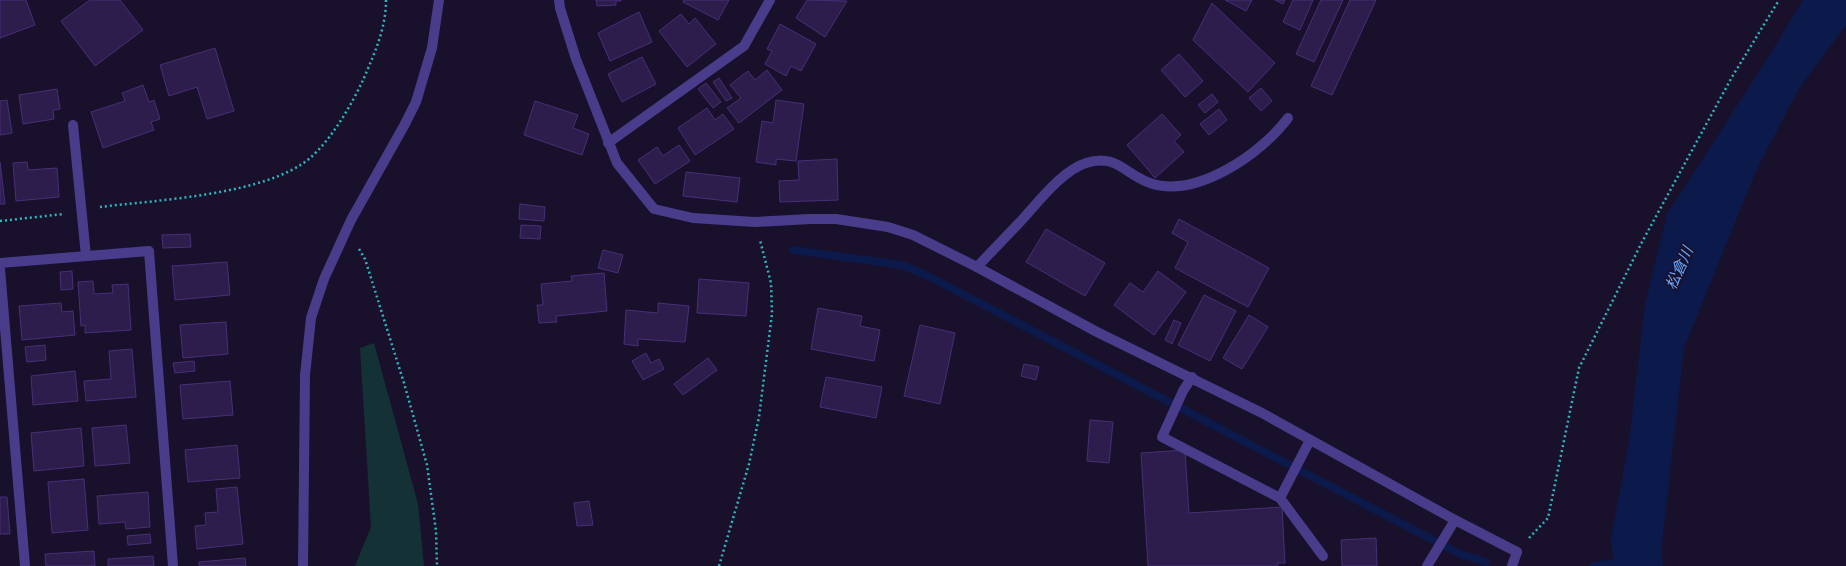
<svg xmlns="http://www.w3.org/2000/svg" width="1846" height="566" font-family="'Space Grotesk','Noto Sans JP',sans-serif">
	<style>
		.green { fill: #143235 }
		.water { fill: #0b1a4a }
		.lines { fill: none; stroke-linecap: round; stroke-linejoin: round }
		.stream { stroke: #0b1a4a; stroke-width: 8 }
		.building { fill: #2c1d4c; stroke: #472f78 }
		.path { stroke: #30b5be; stroke-width: 2.5; stroke-dasharray: 2 3; stroke-linecap: butt }
		.service { stroke: #493c8a; stroke-width: 10 }
		.minor { stroke: #493c8a; stroke-width: 10 }
		.tertiary { stroke: #493c8a; stroke-width: 10 }
		.labels { text-anchor: middle; dominant-baseline: central; stroke-width: 3.5; stroke-linejoin: round; paint-order: stroke }
		.water-label { font-size: 15px; font-style: italic; fill: #69a7ff; stroke: #19112b }
	</style>
	<rect width="100%" height="100%" fill="#19112b"/>
	<!-- green -->
	<path class="green" d="M374,343L418,504L424,566H355L371,527L360,348Z"/>
	<!-- water -->
	<path class="water" d="M1803,0H1846V25L1798,90L1756,171L1684,348L1661,552L1663,566H1614L1611,539L1629,442L1645,305L1667,214L1755,78Z"/>
	<g class="lines">
		<!-- stream -->
		<g class="stream">
			<path d="M793,250L902,265L926,275L1460,554L1486,562"/>
			<path d="M1593,566L1624,562"/>
		</g>
	</g>
	<!-- building -->
	<g class="building">
		<path d="M0,0H26L35,25L0,38Z"/>
		<path d="M90,0H120L143,30L95,66L61,21Z"/>
		<path d="M596,0H621V1H616V5L597,6Z"/>
		<path d="M684,0H729L718,20L683,2Z"/>
		<path d="M807,0L847,1L825,37L796,18Z"/>
		<path d="M1225,0H1252L1246,11Z"/>
		<path d="M1275,0H1285L1283,4Z"/>
		<path d="M1293,0H1313L1300,30L1283,22Z"/>
		<path d="M1321,0H1343L1314,62L1296,54Z"/>
		<path d="M1350,0H1376L1332,95L1311,86Z"/>
		<path d="M1212,3L1275,63L1248,92L1193,40Z"/>
		<path d="M639,12L652,42L610,61L598,33Z"/>
		<path d="M681,14L689,24L695,18L716,44L687,67L659,31Z"/>
		<path d="M780,24L816,44L801,71L791,66L786,76L765,64L772,51L767,49Z"/>
		<path d="M215,48L234,111L207,119L197,87L169,96L160,65Z"/>
		<path d="M1179,54L1203,81L1185,97L1161,70Z"/>
		<path d="M642,57L656,84L622,102L608,74Z"/>
		<path d="M767,70L782,90L739,123L727,108L741,98L730,85L748,71L755,80Z"/>
		<path d="M719,78L732,98L726,101L713,82Z"/>
		<path d="M706,83L721,102L713,108L698,89Z"/>
		<path d="M143,85L149,102L154,100L160,119L151,122L154,130L103,148L91,112L125,101L122,93Z"/>
		<path d="M1261,88L1272,101L1261,111L1249,98Z"/>
		<path d="M57,89L60,109L53,110L54,119L23,124L19,95Z"/>
		<path d="M1212,94L1218,102L1205,113L1198,105Z"/>
		<path d="M7,100L12,133L0,135V101Z"/>
		<path d="M776,100L804,104L796,161L776,159V165L756,162L762,121L773,123Z"/>
		<path d="M535,101L578,115L573,128L589,134L582,155L524,135Z"/>
		<path d="M707,108L715,120L723,114L734,129L695,155L678,128Z"/>
		<path d="M1219,109L1227,120L1209,135L1200,124Z"/>
		<path d="M1162,114L1181,135L1174,141L1184,152L1155,178L1127,145Z"/>
		<path d="M679,145L690,161L655,184L638,160L657,147L663,156Z"/>
		<path d="M837,159L838,200L780,202L779,181L799,180L798,161Z"/>
		<path d="M0,162L5,204H0Z"/>
		<path d="M27,162L28,170L57,168L59,197L16,201L13,163Z"/>
		<path d="M686,172L740,178L737,202L683,196Z"/>
		<path d="M520,204L545,207L544,221L519,219Z"/>
		<path d="M1179,219L1269,268L1248,307L1175,268L1188,242L1172,233Z"/>
		<path d="M521,225L541,226L540,239L520,238Z"/>
		<path d="M1046,229L1105,263L1085,296L1026,262Z"/>
		<path d="M190,234L191,247L163,248L162,235Z"/>
		<path d="M603,250L623,255L618,273L598,268Z"/>
		<path d="M227,262L230,295L175,300L172,266Z"/>
		<path d="M72,271L73,289L61,290L60,272Z"/>
		<path d="M1158,271L1186,292L1154,335L1114,305L1130,283L1143,292Z"/>
		<path d="M604,273L607,311L556,316L557,322L539,323L537,305H543L541,284L572,281L571,276Z"/>
		<path d="M699,279L749,283L746,316L697,313Z"/>
		<path d="M93,281L94,294L113,293L112,285L128,284L131,330L85,333V325L81,326L78,282Z"/>
		<path d="M1204,295L1236,311L1210,361L1178,345Z"/>
		<path d="M61,303L62,312L73,311L75,335L22,340L19,306Z"/>
		<path d="M658,303L689,306L685,342L638,339V346L624,344L626,310L658,313Z"/>
		<path d="M818,308L862,316L860,326L880,330L874,361L811,349Z"/>
		<path d="M1249,315L1268,327L1242,369L1223,358Z"/>
		<path d="M1174,320L1181,323L1172,344L1165,340Z"/>
		<path d="M226,322L228,354L183,358L180,325Z"/>
		<path d="M920,325L955,333L940,404L904,396Z"/>
		<path d="M45,345L46,360L27,362L25,347Z"/>
		<path d="M132,349L136,397L86,401L84,381L111,379L109,351Z"/>
		<path d="M646,353L651,363L659,359L664,369L643,380L632,361Z"/>
		<path d="M708,358L717,370L683,395L674,384Z"/>
		<path d="M194,361L195,371L175,373L173,363Z"/>
		<path d="M1024,364L1039,367L1036,380L1021,376Z"/>
		<path d="M75,371L78,401L33,405L31,376Z"/>
		<path d="M826,377L882,387L876,418L820,407Z"/>
		<path d="M230,381L233,415L183,419L180,385Z"/>
		<path d="M1090,420L1113,422L1109,463L1087,461Z"/>
		<path d="M126,425L130,463L95,466L92,428Z"/>
		<path d="M81,428L84,466L34,471L31,433Z"/>
		<path d="M237,445L240,478L188,482L185,450Z"/>
		<path d="M1185,450L1189,513L1282,507L1285,563H1277L1278,566H1148L1141,453Z"/>
		<path d="M84,479L88,530L52,533L48,482Z"/>
		<path d="M237,487L243,544L197,549L195,526L206,525L205,513L218,512L216,489Z"/>
		<path d="M148,492L150,527L126,529L125,522L99,524L97,496Z"/>
		<path d="M0,497H7L10,534H0Z"/>
		<path d="M589,501L593,525L577,526L574,503Z"/>
		<path d="M150,534L151,543L128,545L127,536Z"/>
		<path d="M1376,538L1377,566H1342L1341,540Z"/>
		<path d="M94,551L95,566H46L45,554Z"/>
		<path d="M153,556L154,566H108V559Z"/>
		<path d="M245,558L246,566H199V562Z"/>
	</g>
	<g class="lines">
		<!-- path -->
		<g class="path">
			<path d="M100,207C156,200 267,195 310,158C332,139 352,104 364,78C375,52 386,28 386,0"/>
			<path d="M0,221L64,214"/>
			<path d="M359,249L365,259L404,383L427,465L436,531L437,566"/>
			<path d="M1529,538L1548,518L1579,368L1642,242L1732,77L1779,0"/>
			<path d="M719,566L749,464L759,417L772,314L771,283L760,240"/>
		</g>
		<!-- service -->
		<g class="service">
			<path d="M977,267C991,252 1005,238 1019,223C1037,204 1061,171 1086,163C1117,153 1125,175 1150,183C1196,199 1261,154 1288,118"/>
			<path d="M1192,377L1183,391L1162,437L1280,498L1323,556"/>
			<path d="M1280,498L1310,440"/>
			<path d="M1427,566L1455,520"/>
			<path d="M1512,566L1517,552"/>
		</g>
		<!-- minor -->
		<g class="minor">
			<path d="M559,0L560,8L576,59L617,163L654,209L693,218L755,222L810,219H836L888,227L913,235L977,267L1097,332L1262,413L1455,520L1517,552"/>
			<path d="M73,125L86,256"/>
			<path d="M608,143L744,46L770,0"/>
			<path d="M0,263L149,251L173,566"/>
			<path d="M0,269L25,566"/>
		</g>
		<!-- tertiary -->
		<path class="tertiary" d="M303,566L305,375L311,318L324,279L351,220L405,124L416,102L432,48L439,0"/>
	</g>
	<g class="labels">
		<!-- water labels -->
		<g class="water-label">
			<text transform="translate(1679 268) rotate(-66)">松倉川</text>
		</g>
	</g>
</svg>
